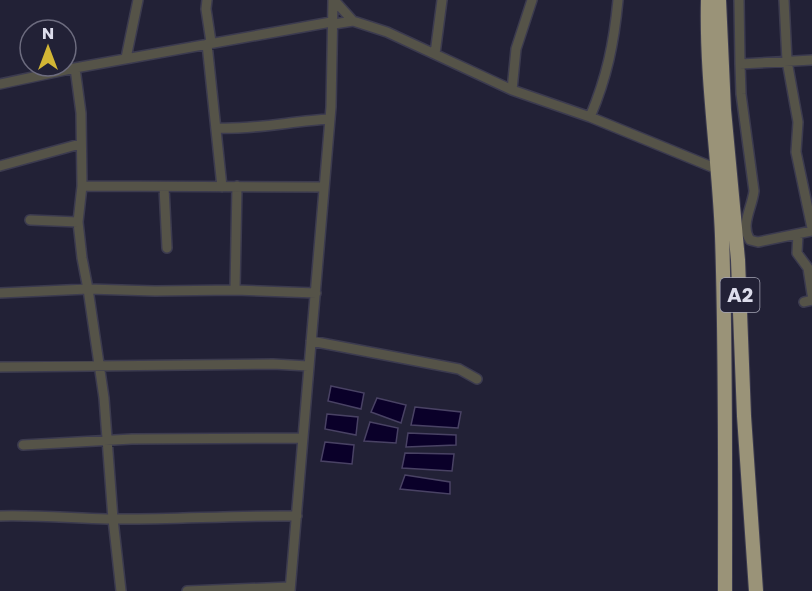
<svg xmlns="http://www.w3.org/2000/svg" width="812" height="591" font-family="Poppins,sans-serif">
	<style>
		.water { fill: #0a0029; stroke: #494264; stroke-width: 1.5 }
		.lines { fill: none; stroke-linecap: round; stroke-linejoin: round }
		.minor-casing { stroke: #3c3b4f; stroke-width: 12 }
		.highway-casing { stroke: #3c3b4f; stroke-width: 16 }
		.minor { stroke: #555348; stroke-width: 9 }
		.highway { stroke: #9a9378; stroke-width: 14 }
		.labels { text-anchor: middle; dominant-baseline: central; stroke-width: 6; stroke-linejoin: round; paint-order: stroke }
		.shield { fill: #222136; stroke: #a5a5b5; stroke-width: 1.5 }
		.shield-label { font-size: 20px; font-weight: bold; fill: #ddddec }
	</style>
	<rect width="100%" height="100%" fill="#222136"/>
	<path class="water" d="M331 386 364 393 361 409 328 401Z
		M377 398 406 405 401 423 371 412Z
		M415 407 461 412 458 428 411 425Z
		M327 414 358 417 356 435 325 429Z
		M370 422 398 428 396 443 364 441Z
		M408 433 456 435V445L406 447Z
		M325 442 354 445 352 464 321 461Z
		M405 453 454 454 452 471 402 468Z
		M405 475 450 482V494L400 489Z"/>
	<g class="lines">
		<g class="minor-casing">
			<path id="minor" d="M207 0 206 9 211 42
				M334 0 353 21
				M739 0 740 64
				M784 0 787 61 798 122 796 152 812 228
				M207 44 222 187
				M435 54 442 0
				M126 58 138 0
				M812 60 740 64 741 94 754 191C752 208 740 225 750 240L758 242 812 231
				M0 84 75 68 331 22 334 24 353 21 387 32 512 90 590 117 717 169
				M512 90 516 49 532 0
				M590 117C607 77 614 43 618 0
				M216 128C254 130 292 121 330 119
				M0 166 80 144
				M82 186 324 187
				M164 187 167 248
				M30 220 78 222
				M798 234 797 253 808 268 812 294
				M235 290 237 186
				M0 293 88 289 82 258 78 222 82 186 81 113 75 68
				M804 302 812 300
				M311 341 459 369 477 379
				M0 367 273 364 308 366
				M23 445 132 439 302 438
				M0 516C36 515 71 518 107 519 170 520 233 515 297 516
				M121 591 113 519 104 398 88 289 155 291 235 290 316 293
				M187 591 290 587
				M290 591 331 107 333 0"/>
		</g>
		<g class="highway-casing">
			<path id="highway" d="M708 0C706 79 719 157 722 236 726 354 725 473 725 591
				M719 0 724 110 738 260 744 416 756 591"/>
		</g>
		<use href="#minor" class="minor"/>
		<use href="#highway" class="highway"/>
	</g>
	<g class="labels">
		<rect class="shield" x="720.5" y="278" width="39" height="34" rx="4.5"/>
		<g class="shield-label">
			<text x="740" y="295">A2</text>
		</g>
	</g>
	<g transform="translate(48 48)"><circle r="28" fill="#222136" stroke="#6d6c7f" stroke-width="1.5"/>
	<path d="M0-4.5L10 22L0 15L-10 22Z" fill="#d3b635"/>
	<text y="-9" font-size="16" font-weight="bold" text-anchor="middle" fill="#ddddec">N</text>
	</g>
</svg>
